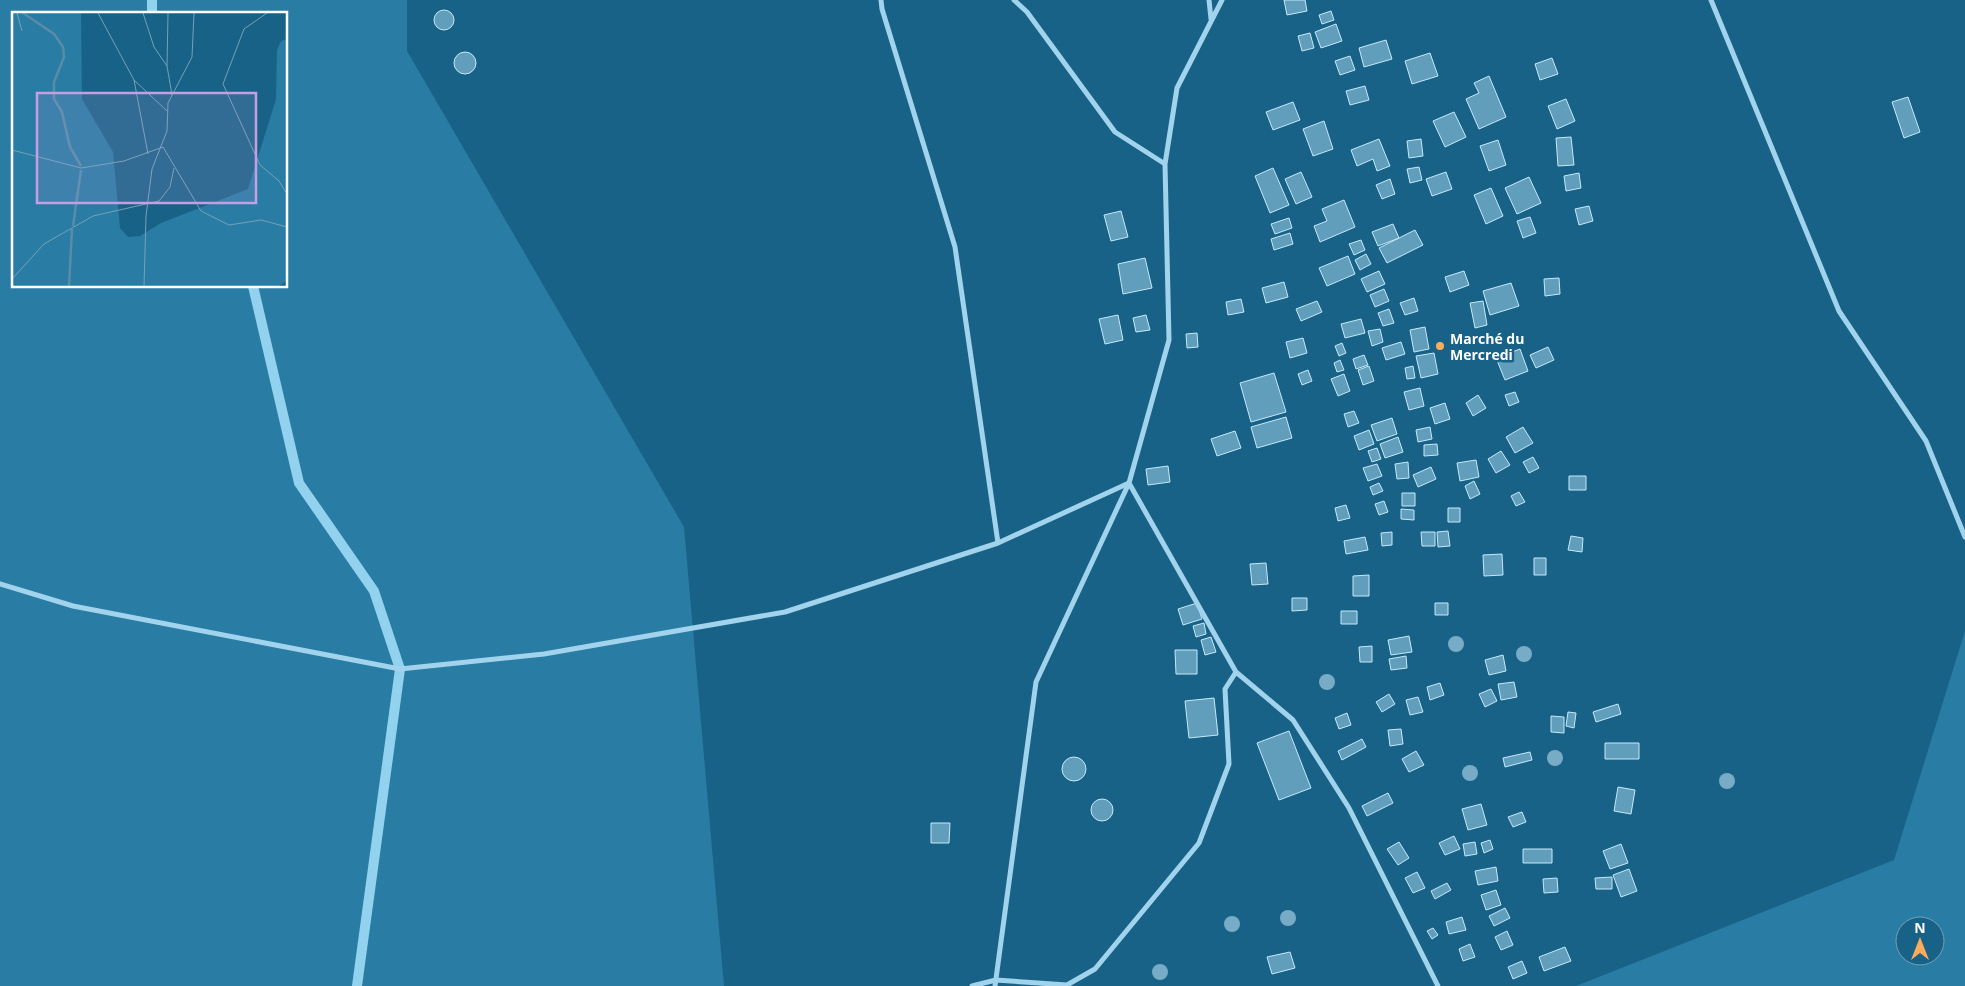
<svg xmlns="http://www.w3.org/2000/svg" width="1965" height="986" font-family="'Open Sans',sans-serif">
	<style>
		.green { fill: #297ca4; fill-rule: evenodd }
		.lines { fill: none; stroke-linecap: round; stroke-linejoin: round }
		.stream { stroke: #93d2ef; stroke-width: 10 }
		.building { fill: #609ebc; stroke: #c6e9f9 }
		.minor { stroke: #a1d4ec; stroke-width: 5 }
		.tree { fill: #78acc6 }
		.poi-dot { fill: #ffab5c; stroke: #196287; stroke-width: 2 }
		.labels { text-anchor: middle; dominant-baseline: central; stroke-width: 5; stroke-linejoin: round; paint-order: stroke }
		.poi-label { font-size: 14px; font-weight: bold; fill: #fff; stroke: #196287; text-anchor: start }
		.inset-river { fill: none; stroke: #588ca7; stroke-width: 2.5 }
		.inset-road { fill: none; stroke: #75a1b7; stroke-width: 1 }
		.view { fill: #c4a0e2; fill-opacity: 0.15; stroke: #c4a0e2; stroke-width: 2.5 }
		.inset-edge { fill: none; stroke: #fff; stroke-width: 2.5 }
	</style>
	<rect width="100%" height="100%" fill="#196287"/>
	<path class="green" d="M0 0H407V51L684 527 724 986H0ZM14 14H286V286H14Z
		M1965 631V986H1576L1894 860ZM1905 926H1935V956H1905Z"/>
	<g class="lines">
		<path class="stream" d="M152 0V14
			M253 286 299 483 374 591 400 669 357 986"/>
	</g>
	<path class="building" d="M1284 0H1305L1307 11 1287 15Z
		M434 20a10 10 0 1 1 20 0a10 10 0 1 1-20 0Z
		M1331 11 1334 20 1322 24 1319 15Z
		M1336 24 1342 41 1321 48 1315 32Z
		M1310 33 1314 48 1302 51 1298 36Z
		M1386 40 1392 59 1364 67 1359 48Z
		M454 63a11 11 0 1 1 22 0a11 11 0 1 1-22 0Z
		M1430 53 1438 76 1412 84 1405 61Z
		M1350 56 1355 70 1340 75 1335 61Z
		M1552 58 1558 74 1540 80 1535 64Z
		M1489 76 1506 117 1479 129 1466 99 1479 93 1474 83Z
		M1365 86 1369 100 1350 105 1346 91Z
		M1908 97 1920 132 1904 138 1892 102Z
		M1566 99 1575 121 1557 129 1548 106Z
		M1293 102 1300 120 1273 130 1266 112Z
		M1454 112 1466 137 1445 147 1433 121Z
		M1324 121 1333 149 1313 156 1303 129Z
		M1571 137 1574 165 1558 166 1556 138Z
		M1379 139 1390 166 1377 171 1373 159 1357 166 1351 150Z
		M1421 139 1423 156 1409 158 1407 141Z
		M1498 140 1506 165 1489 171 1480 146Z
		M1419 167 1422 180 1410 183 1407 169Z
		M1273 168 1289 205 1270 213 1255 176Z
		M1301 172 1312 197 1296 204 1285 179Z
		M1446 172 1452 189 1432 196 1426 179Z
		M1579 173 1581 188 1566 191 1564 176Z
		M1529 177 1541 203 1517 214 1505 188Z
		M1390 179 1395 194 1382 199 1376 185Z
		M1491 188 1503 216 1486 224 1474 195Z
		M1344 200 1355 227 1320 242 1314 226 1327 221 1322 209Z
		M1589 206 1593 221 1579 225 1575 209Z
		M1121 211 1128 237 1111 241 1104 215Z
		M1530 217 1536 233 1523 238 1517 221Z
		M1289 218 1292 228 1275 234 1271 224Z
		M1393 224 1399 238 1378 246 1372 232Z
		M1415 230 1423 245 1387 263 1379 248Z
		M1290 233 1293 244 1274 250 1271 239Z
		M1361 240 1365 250 1354 255 1349 244Z
		M1366 254 1371 264 1360 270 1355 260Z
		M1348 256 1355 274 1327 286 1319 268Z
		M1145 258 1152 288 1123 294 1118 264Z
		M1379 271 1385 284 1367 292 1361 279Z
		M1464 271 1469 285 1450 292 1445 277Z
		M1559 278 1560 294 1545 296 1544 279Z
		M1284 282 1288 297 1266 303 1262 288Z
		M1511 283 1519 306 1490 315 1483 291Z
		M1384 289 1389 301 1375 307 1370 295Z
		M1414 298 1418 311 1405 315 1400 303Z
		M1241 299 1244 312 1228 315 1226 302Z
		M1317 301 1322 312 1301 321 1296 309Z
		M1483 301 1487 325 1475 328 1470 303Z
		M1389 309 1394 323 1383 326 1378 313Z
		M1118 315 1123 340 1105 344 1099 319Z
		M1146 315 1150 330 1136 332 1133 318Z
		M1361 319 1365 333 1345 338 1341 324Z
		M1425 327 1429 349 1414 352 1410 330Z
		M1380 329 1383 342 1372 346 1368 331Z
		M1197 333 1198 347 1187 348 1186 334Z
		M1303 338 1307 353 1290 358 1286 342Z
		M1401 342 1405 354 1386 360 1382 348Z
		M1342 343 1346 353 1339 356 1335 346Z
		M1548 347 1554 360 1536 368 1530 355Z
		M1520 349 1528 371 1505 380 1496 358Z
		M1434 353 1438 374 1421 378 1416 356Z
		M1364 355 1368 365 1356 369 1353 359Z
		M1340 360 1344 370 1337 372 1334 363Z
		M1369 366 1374 381 1363 385 1358 370Z
		M1413 366 1415 378 1407 379 1405 368Z
		M1308 370 1312 381 1302 385 1298 374Z
		M1274 373 1286 412 1251 422 1240 383Z
		M1344 374 1350 391 1338 396 1331 379Z
		M1420 388 1424 406 1409 410 1404 392Z
		M1515 392 1519 402 1509 406 1505 395Z
		M1478 395 1486 408 1473 416 1466 403Z
		M1445 403 1450 419 1435 424 1430 408Z
		M1354 411 1359 423 1348 427 1344 414Z
		M1286 417 1292 438 1257 448 1251 427Z
		M1392 418 1397 434 1377 441 1371 425Z
		M1430 427 1432 439 1418 442 1416 430Z
		M1523 427 1533 443 1515 453 1506 437Z
		M1369 430 1374 444 1359 450 1354 436Z
		M1235 431 1241 448 1217 456 1211 439Z
		M1398 437 1403 452 1385 458 1380 444Z
		M1437 444 1438 455 1424 456V445Z
		M1377 448 1381 459 1372 462 1368 451Z
		M1501 451 1510 465 1496 473 1488 459Z
		M1533 457 1539 468 1529 473 1523 462Z
		M1476 460 1479 477 1460 481 1457 463Z
		M1408 462 1409 478 1397 479 1395 464Z
		M1377 464 1382 476 1368 481 1363 468Z
		M1168 466 1170 482 1148 485 1146 469Z
		M1431 467 1436 479 1418 487 1413 475Z
		M1569 476H1586V490H1569Z
		M1474 481 1480 494 1470 499 1465 486Z
		M1379 483 1383 491 1373 495 1370 487Z
		M1519 492 1525 502 1516 506 1511 496Z
		M1402 493H1415V506H1402Z
		M1384 501 1388 512 1379 515 1375 504Z
		M1346 505 1350 518 1338 521 1335 508Z
		M1448 508H1460V522H1448Z
		M1401 509 1414 510V520L1401 519Z
		M1448 531 1450 546 1438 547 1437 532Z
		M1392 532V545L1382 546 1381 533Z
		M1421 532H1435V546H1422Z
		M1571 536 1583 538 1582 552 1568 550Z
		M1365 537 1368 550 1346 554 1344 541Z
		M1502 554 1503 575 1484 576 1483 555Z
		M1534 558H1546V575H1534Z
		M1266 563 1268 584 1252 585 1250 564Z
		M1369 575V596H1353V576Z
		M1292 598H1307V610L1292 611Z
		M1197 603 1202 619 1183 625 1178 609Z
		M1435 603H1448V615H1435Z
		M1341 611H1357V624H1341Z
		M1204 623 1206 634 1196 637 1193 626Z
		M1409 636 1412 652 1391 655 1388 640Z
		M1211 637 1216 652 1205 655 1201 640Z
		M1372 646V662H1360L1359 647Z
		M1175 650H1197V674H1176Z
		M1503 655 1506 671 1489 675 1485 660Z
		M1406 656 1407 668 1391 670 1389 659Z
		M1514 682 1517 697 1501 700 1498 684Z
		M1440 683 1444 695 1430 700 1427 687Z
		M1491 689 1497 701 1485 707 1479 694Z
		M1389 694 1395 704 1382 712 1376 702Z
		M1418 697 1423 712 1410 715 1406 700Z
		M1214 698 1218 735 1189 738 1185 701Z
		M1618 704 1621 714 1596 722 1593 712Z
		M1568 712 1576 713 1574 728 1566 726Z
		M1347 713 1351 725 1339 729 1335 718Z
		M1551 716 1564 717V733L1551 732Z
		M1401 729 1403 744 1390 746 1388 730Z
		M1289 731 1311 788 1279 800 1257 743Z
		M1362 739 1366 747 1342 760 1338 751Z
		M1605 743H1639V759H1605Z
		M1416 751 1424 765 1409 772 1402 759Z
		M1530 752 1532 760 1505 767 1503 758Z
		M1062 769a12 12 0 1 1 24 0a12 12 0 1 1-24 0Z
		M1618 787 1635 790 1631 814 1614 811Z
		M1388 793 1393 803 1367 816 1362 806Z
		M1091 810a11 11 0 1 1 22 0a11 11 0 1 1-22 0Z
		M1481 804 1487 825 1468 830 1462 809Z
		M1522 812 1526 822 1513 827 1508 817Z
		M931 823H950L949 843H931Z
		M1454 836 1460 849 1445 855 1439 843Z
		M1490 840 1493 849 1484 853 1481 843Z
		M1399 842 1409 858 1398 865 1387 849Z
		M1475 842 1477 854 1465 856 1463 844Z
		M1621 844 1628 863 1610 869 1603 851Z
		M1523 849H1552V863H1523Z
		M1496 867 1498 881 1478 885 1475 871Z
		M1629 869 1637 891 1621 897 1613 875Z
		M1417 872 1425 888 1413 893 1405 878Z
		M1612 877V889H1596L1595 878Z
		M1557 878 1558 892 1544 893 1543 879Z
		M1447 883 1451 890 1435 899 1431 891Z
		M1496 890 1501 905 1486 910 1481 895Z
		M1505 908 1510 918 1494 926 1489 916Z
		M1462 917 1466 930 1449 934 1446 922Z
		M1433 928 1438 935 1432 939 1427 931Z
		M1507 931 1513 945 1501 950 1495 937Z
		M1470 944 1475 957 1463 961 1459 949Z
		M1565 947 1571 961 1544 971 1539 957Z
		M1290 952 1295 968 1272 974 1267 957Z
		M1522 961 1527 973 1513 979 1508 967Z"/>
	<g class="lines">
		<path class="minor" d="M881 0 882 9 955 247 998 543
			M1014 0 1027 12 1115 132 1165 164
			M1209 0 1211 19
			M1711 0 1839 311 1926 441 1965 537
			M0 584 73 606 400 669 544 654 785 612 998 543 1129 483 1236 672 1293 720 1349 808 1438 986
			M972 986 996 980 1067 985 1095 969 1199 843 1229 764 1225 689 1236 672
			M995 986 1036 682 1129 483 1169 340 1165 164 1177 88 1222 0"/>
	</g>
	<g class="tree">
		<circle cx="1456" cy="644" r="8"/>
		<circle cx="1524" cy="654" r="8"/>
		<circle cx="1327" cy="682" r="8"/>
		<circle cx="1555" cy="758" r="8"/>
		<circle cx="1470" cy="773" r="8"/>
		<circle cx="1727" cy="781" r="8"/>
		<circle cx="1288" cy="918" r="8"/>
		<circle cx="1232" cy="924" r="8"/>
		<circle cx="1160" cy="972" r="8"/>
	</g>
	<circle class="poi-dot" cx="1440" cy="346" r="5"/>
	<g class="labels">
		<g class="poi-label">
			<text x="1450" y="338">Marché du<tspan x="1450" dy="16">Mercredi</tspan></text>
		</g>
	</g>
	<g transform="translate(12 12)">
		<rect width="275" height="275" fill="#196287"/>
		<path d="M0 1H69L70 87 101 140 108 216 116 225 128 224 149 211 236 177 264 87 265 38 269 29 275 27V269L267 274H0Z" fill="#297ca4"/>
		<path class="inset-river" d="M11 1 42 22 51 35 52 45 42 70V87L50 100 58 135 69 154M61 214 69 158M57 274 60 217"/>
		<path class="inset-road" d="M5 1 10 19M86 1 122 68 136 142M131 1 142 35 155 54 160 83M255 1 232 17 211 72 248 153 267 169 275 182M155 54 156 1M122 68 155 99M0 138 69 156 112 149 151 135 189 199 217 213 249 208 275 215M0 267 32 232 81 204 147 189 158 175 162 156M132 274 134 204 140 157 155 119 156 91 180 45 182 1"/>
		<path class="view" d="M25 81H244V191H25Z"/>
		<rect width="275" height="275" class="inset-edge"/>
	</g>
	<g transform="translate(1920 941)"><circle r="24" fill="#196287" stroke="#75a1b7"/>
	<path d="M0-4L9 19L0 12L-9 19Z" fill="#ffab5c"/>
	<text y="-8" font-size="14" font-weight="bold" text-anchor="middle" fill="#ffffff">N</text>
	</g>
</svg>
